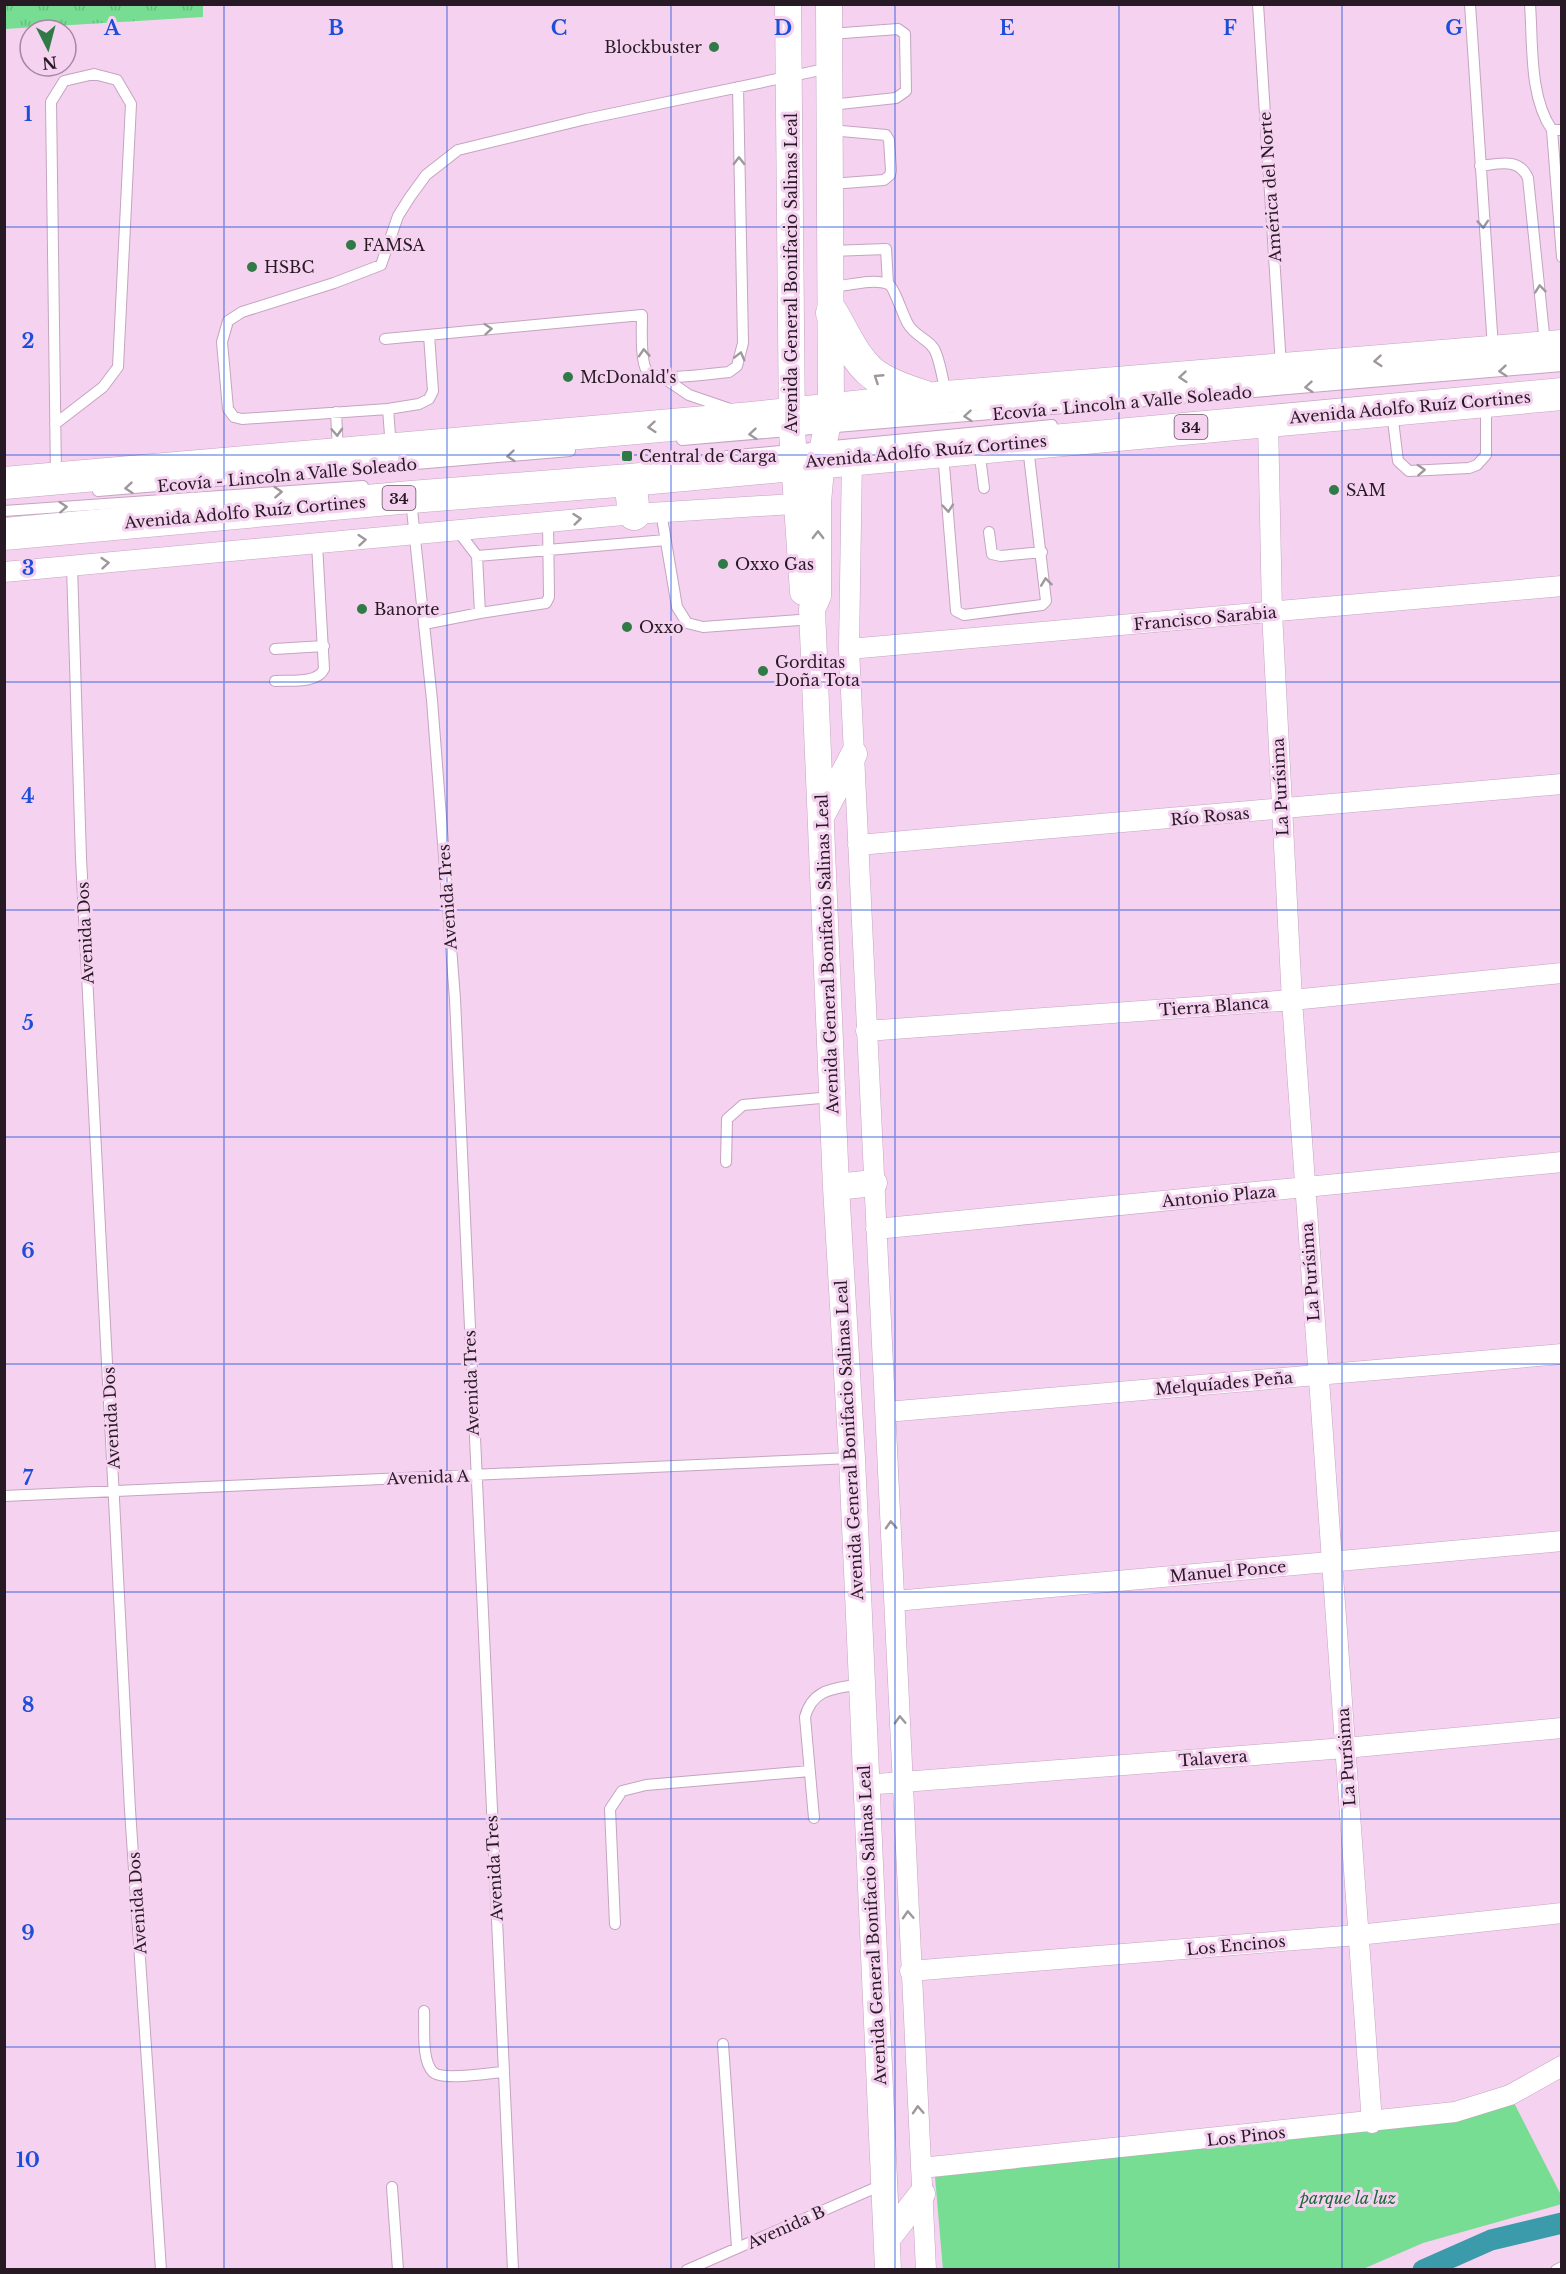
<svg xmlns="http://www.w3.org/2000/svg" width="1566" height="2274" font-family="'Libre Baskerville',serif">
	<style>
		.grass { fill: url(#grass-tufts) }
		.park { fill: #76dd93 }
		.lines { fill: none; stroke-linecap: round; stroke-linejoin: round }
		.canal { stroke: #3c9bab; stroke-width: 21 }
		.service-casing { stroke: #c5a4c0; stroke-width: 12 }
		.minor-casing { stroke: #c5a4c0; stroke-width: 21 }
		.tertiary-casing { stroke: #c5a4c0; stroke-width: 27 }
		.primary-casing { stroke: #c5a4c0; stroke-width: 33 }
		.service { stroke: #fff; stroke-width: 10 }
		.minor { stroke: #fff; stroke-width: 20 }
		.tertiary { stroke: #fff; stroke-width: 26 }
		.primary { stroke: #fff; stroke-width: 32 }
		.oneway { stroke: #9e989d }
		.grid { fill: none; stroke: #1d4ed8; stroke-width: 1.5; stroke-opacity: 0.55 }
		.poi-dot { fill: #307a48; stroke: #f5d2f0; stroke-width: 2 }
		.labels { text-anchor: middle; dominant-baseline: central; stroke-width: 6; stroke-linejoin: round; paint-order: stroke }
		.shield { fill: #f5d2f0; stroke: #655162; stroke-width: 1.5 }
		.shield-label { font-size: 15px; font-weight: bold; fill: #271a25 }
		.poi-label { font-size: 16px; fill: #271a25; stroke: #f5d2f0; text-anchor: start }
		.street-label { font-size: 16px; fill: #271a25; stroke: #f5d2f0 }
		.park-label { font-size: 16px; font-style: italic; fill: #196836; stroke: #f5d2f0 }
		.grid-label { font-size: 20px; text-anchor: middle; font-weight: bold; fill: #1d4ed8; stroke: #f5d2f0; stroke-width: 6; stroke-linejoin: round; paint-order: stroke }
	</style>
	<defs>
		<pattern id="grass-tufts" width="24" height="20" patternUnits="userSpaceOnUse" patternTransform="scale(1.5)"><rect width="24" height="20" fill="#76dd93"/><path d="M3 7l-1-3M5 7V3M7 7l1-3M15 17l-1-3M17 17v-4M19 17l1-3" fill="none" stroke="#66bd7f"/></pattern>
	</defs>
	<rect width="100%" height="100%" fill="#f5d2f0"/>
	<path class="grass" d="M5 4H203V17L5 29Z"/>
	<path class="park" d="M1510 2095 1561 2195 1562 2204 1423 2243 1363 2269 943 2270 935 2177 1372 2123Z"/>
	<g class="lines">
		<path class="canal" d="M1423 2270 1491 2240 1562 2223"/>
		<g class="service-casing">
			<path id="service" d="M1258 4 1281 366
				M1470 4 1493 348
				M1530 4C1533 45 1529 96 1552 130
				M830 34 898 29 905 34 906 91 896 98 830 105
				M830 130 886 135 889 140 891 170 890 175 884 180 831 184
				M1562 130H1552L1562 257
				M1480 166C1498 164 1519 157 1528 178L1545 344
				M831 251 886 249 888 284
				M832 287C847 286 873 278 888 284 894 286 903 316 908 324 915 337 932 340 936 353 941 366 943 381 946 394
				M429 335 433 391 429 399 419 404 388 409 242 419 234 417 228 409 222 342 228 321 242 312 334 283 381 265 398 216 410 197 426 175 458 150 586 119 830 68
				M385 339 642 315C642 328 640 361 647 371 654 383 715 373 729 372L737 366 743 343 738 87
				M664 378 689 395 730 409
				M388 409 391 448
				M336 412 338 451
				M1392 412 1398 461 1409 471 1469 468 1477 465 1486 455V404
				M55 424 103 387 118 367 131 104 117 80 94 74 64 81 51 102 56 475
				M682 440 1562 366
				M979 449 984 488
				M943 453 956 611 964 615 1042 605 1046 601 1028 447
				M727 456 1052 425
				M98 491 570 451
				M411 500 432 700 455 999 513 2270
				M4 511 363 486
				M661 512 677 607 687 623 703 627 813 619
				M458 531 477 556 666 540
				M989 532 992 554 1001 556 1042 552
				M72 566 81 858 130 1810 161 2270
				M480 613 546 603 549 597 548 522
				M424 624 480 613 477 556
				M275 649 324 646
				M275 681C290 680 317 684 324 669L317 544
				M726 1162 727 1119 743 1105 832 1097
				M4 1496C287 1481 569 1471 851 1458
				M814 1818 805 1717C813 1688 834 1689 861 1684
				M615 1924 610 1809 622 1791 646 1785 810 1771
				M424 2011C425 2027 421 2060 433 2072 442 2081 489 2073 503 2072
				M723 2044 737 2248
				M392 2187 398 2270
				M687 2270 884 2184
				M1556 2270 1562 2267"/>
		</g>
		<g class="minor-casing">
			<path id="minor" d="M1268 420 1272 612 1292 1000 1372 2123
				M852 458 849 649 926 2270
				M4 572 634 514 809 503
				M849 649 1562 586
				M858 845 1562 784
				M866 1031 1292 1000 1562 973
				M876 1229 1562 1162
				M886 1412 1562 1354
				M895 1601 1562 1541
				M864 1785 1345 1748 1562 1728
				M910 1971 1358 1935 1562 1913
				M921 2168 1455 2112 1510 2095 1562 2066"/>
		</g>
		<g class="tertiary-casing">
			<path id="tertiary" d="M788 4 792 431 803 592
				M829 4 831 410 823 446 818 502V596L812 609 836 1187 852 1458 888 2270
				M822 815 854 754
				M836 1187 874 1183
				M887 2239 922 2194"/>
		</g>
		<g class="primary-casing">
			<path id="primary" d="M832 313C862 366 862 377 923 396
				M630 480 634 514
				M4 483 752 418 946 397 1562 346
				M4 534 411 497 630 480 1562 394"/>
		</g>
		<use href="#service" class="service"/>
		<use href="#minor" class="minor"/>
		<use href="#tertiary" class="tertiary"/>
		<use href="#primary" class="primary"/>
	</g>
	<defs><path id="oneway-chevron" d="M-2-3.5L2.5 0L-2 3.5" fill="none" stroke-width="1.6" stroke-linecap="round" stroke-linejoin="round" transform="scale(1.5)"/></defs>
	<g class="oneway">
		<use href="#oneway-chevron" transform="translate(739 161) rotate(-91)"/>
		<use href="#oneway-chevron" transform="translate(1483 224) rotate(86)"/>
		<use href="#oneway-chevron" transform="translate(1540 289) rotate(-96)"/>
		<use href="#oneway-chevron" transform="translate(488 329) rotate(-5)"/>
		<use href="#oneway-chevron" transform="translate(644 353) rotate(-94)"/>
		<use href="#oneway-chevron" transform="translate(740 356) rotate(-76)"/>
		<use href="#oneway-chevron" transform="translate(1378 361) rotate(175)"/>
		<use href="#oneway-chevron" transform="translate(1503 371) rotate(175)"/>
		<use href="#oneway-chevron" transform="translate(1183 377) rotate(175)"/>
		<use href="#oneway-chevron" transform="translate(878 378) rotate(-147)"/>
		<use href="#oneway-chevron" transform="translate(1309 387) rotate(175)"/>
		<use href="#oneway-chevron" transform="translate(968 416) rotate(175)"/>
		<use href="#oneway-chevron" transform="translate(652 427) rotate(175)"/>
		<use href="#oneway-chevron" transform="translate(337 432) rotate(87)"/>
		<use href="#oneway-chevron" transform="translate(753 434) rotate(175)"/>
		<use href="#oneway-chevron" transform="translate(511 456) rotate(175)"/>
		<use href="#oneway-chevron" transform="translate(1421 470) rotate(-3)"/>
		<use href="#oneway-chevron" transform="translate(129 488) rotate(175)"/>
		<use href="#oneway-chevron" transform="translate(278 492) rotate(-4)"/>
		<use href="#oneway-chevron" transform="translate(63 507) rotate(-4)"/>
		<use href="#oneway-chevron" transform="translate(948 508) rotate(85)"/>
		<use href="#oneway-chevron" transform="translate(577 519) rotate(-6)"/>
		<use href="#oneway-chevron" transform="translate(818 535) rotate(-90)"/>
		<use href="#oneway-chevron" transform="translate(362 540) rotate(-5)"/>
		<use href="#oneway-chevron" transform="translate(105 563) rotate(-5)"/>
		<use href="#oneway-chevron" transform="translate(1046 582) rotate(-97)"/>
		<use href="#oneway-chevron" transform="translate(891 1525) rotate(-93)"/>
		<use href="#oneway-chevron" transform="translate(900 1720) rotate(-92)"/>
		<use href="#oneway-chevron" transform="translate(908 1915) rotate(-93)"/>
		<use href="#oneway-chevron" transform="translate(918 2110) rotate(-93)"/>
	</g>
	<path class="grid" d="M224 4V2270M447 4V2270M671 4V2270M895 4V2270M1119 4V2270M1342 4V2270M4 227H1562M4 455H1562M4 682H1562M4 910H1562M4 1137H1562M4 1364H1562M4 1592H1562M4 1819H1562M4 2047H1562"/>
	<g class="poi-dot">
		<circle cx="714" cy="47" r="6"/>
		<circle cx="351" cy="245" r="6"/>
		<circle cx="252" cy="267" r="6"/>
		<circle cx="568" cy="377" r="6"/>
		<rect x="621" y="450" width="12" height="12" rx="3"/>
		<circle cx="1334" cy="490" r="6"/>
		<circle cx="723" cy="564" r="6"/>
		<circle cx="362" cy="609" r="6"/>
		<circle cx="627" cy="627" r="6"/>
		<circle cx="763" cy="671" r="6"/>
	</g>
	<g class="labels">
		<g class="shield">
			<rect x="1174.5" y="415" width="33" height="24" rx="4.5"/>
			<rect x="382.5" y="486" width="33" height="24" rx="4.5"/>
		</g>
		<g class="shield-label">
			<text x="1191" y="427">34</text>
			<text x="399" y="498">34</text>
		</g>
		<g class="poi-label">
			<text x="702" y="47" text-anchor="end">Blockbuster</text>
			<text x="363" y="245">FAMSA</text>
			<text x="264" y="267">HSBC</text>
			<text x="580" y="377">McDonald's</text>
			<text x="639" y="456">Central de Carga</text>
			<text x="1346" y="490">SAM</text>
			<text x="735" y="564">Oxxo Gas</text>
			<text x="374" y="609">Banorte</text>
			<text x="639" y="627">Oxxo</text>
			<text x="775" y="662">Gorditas<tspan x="775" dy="18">Doña Tota</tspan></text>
		</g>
		<g class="street-label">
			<text transform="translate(1270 187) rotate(-94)">América del Norte</text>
			<text transform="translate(791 273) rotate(-90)">Avenida General Bonifacio Salinas Leal</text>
			<text transform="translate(1122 403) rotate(-5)">Ecovía - Lincoln a Valle Soleado</text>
			<text transform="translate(1410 407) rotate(-5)">Avenida Adolfo Ruíz Cortines</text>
			<text transform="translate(926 451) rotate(-5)">Avenida Adolfo Ruíz Cortines</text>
			<text transform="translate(287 475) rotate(-5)">Ecovía - Lincoln a Valle Soleado</text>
			<text transform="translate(245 512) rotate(-5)">Avenida Adolfo Ruíz Cortines</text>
			<text transform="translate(1205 618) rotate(-5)">Francisco Sarabia</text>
			<text transform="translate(1280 787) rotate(-93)">La Purísima</text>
			<text transform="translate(1210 816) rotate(-5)">Río Rosas</text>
			<text transform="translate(447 897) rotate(-94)">Avenida Tres</text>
			<text transform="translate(85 933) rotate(-93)">Avenida Dos</text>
			<text transform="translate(827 954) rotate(-92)">Avenida General Bonifacio Salinas Leal</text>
			<text transform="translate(1214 1006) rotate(-4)">Tierra Blanca</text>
			<text transform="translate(1219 1196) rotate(-5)">Antonio Plaza</text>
			<text transform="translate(1310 1272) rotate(-94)">La Purísima</text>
			<text transform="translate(471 1383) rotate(-92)">Avenida Tres</text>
			<text transform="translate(1224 1383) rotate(-5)">Melquíades Peña</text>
			<text transform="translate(111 1418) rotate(-93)">Avenida Dos</text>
			<text transform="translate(849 1440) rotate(-93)">Avenida General Bonifacio Salinas Leal</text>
			<text transform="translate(428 1477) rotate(-2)">Avenida A</text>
			<text transform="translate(1228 1571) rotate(-5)">Manuel Ponce</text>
			<text transform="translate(1346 1757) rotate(-94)">La Purísima</text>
			<text transform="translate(1213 1758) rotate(-4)">Talavera</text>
			<text transform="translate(494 1868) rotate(-93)">Avenida Tres</text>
			<text transform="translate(137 1903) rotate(-94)">Avenida Dos</text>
			<text transform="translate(872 1925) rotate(-93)">Avenida General Bonifacio Salinas Leal</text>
			<text transform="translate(1236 1945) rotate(-5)">Los Encinos</text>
			<text transform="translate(1246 2136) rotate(-6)">Los Pinos</text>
			<text transform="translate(786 2227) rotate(-24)">Avenida B</text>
		</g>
		<g class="park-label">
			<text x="1348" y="2198">parque la luz</text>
		</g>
	</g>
	<g class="grid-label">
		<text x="112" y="35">A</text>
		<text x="336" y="35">B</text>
		<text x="559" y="35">C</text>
		<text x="783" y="35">D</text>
		<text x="1007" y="35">E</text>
		<text x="1230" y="35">F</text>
		<text x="1454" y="35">G</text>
		<text x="28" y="121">1</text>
		<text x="28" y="348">2</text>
		<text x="28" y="575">3</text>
		<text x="28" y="803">4</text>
		<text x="28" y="1030">5</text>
		<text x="28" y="1258">6</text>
		<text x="28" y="1485">7</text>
		<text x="28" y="1712">8</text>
		<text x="28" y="1940">9</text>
		<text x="28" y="2167">10</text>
	</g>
	<rect width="1566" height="2274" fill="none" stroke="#271a25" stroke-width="12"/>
	<g transform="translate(48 48) rotate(174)"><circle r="28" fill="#f5d2f0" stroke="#a3889f" stroke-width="1.5"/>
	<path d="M0-4.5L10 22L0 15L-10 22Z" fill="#307a48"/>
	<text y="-9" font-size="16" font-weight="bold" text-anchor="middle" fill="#271a25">N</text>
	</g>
</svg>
